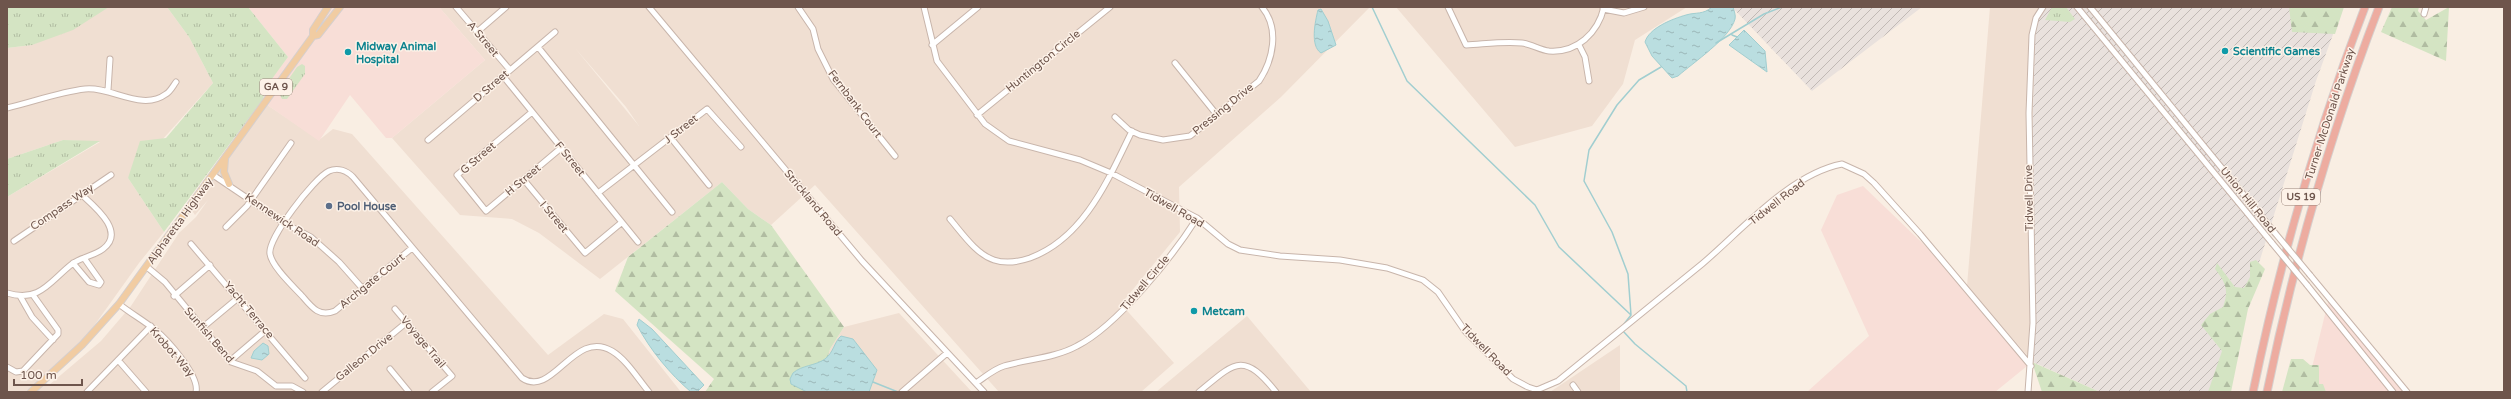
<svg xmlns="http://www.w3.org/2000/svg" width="2511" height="399" font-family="'Varela Round',sans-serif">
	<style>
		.residential { fill: #f0dfd2; fill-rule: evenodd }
		.commercial { fill: #f8ded7 }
		.industrial { fill: url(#industrial-furrows) }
		.grass { fill: url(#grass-tufts) }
		.forest { fill: url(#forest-firs) }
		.water { fill: url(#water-ripples); stroke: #a1ced0 }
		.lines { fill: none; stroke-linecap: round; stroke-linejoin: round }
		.stream { stroke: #a1ced0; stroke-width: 1.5 }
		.minor-casing { stroke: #c8b5ab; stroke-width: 7 }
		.major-casing { stroke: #d6cfcd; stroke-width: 8 }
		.highway-casing { stroke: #d6cfcd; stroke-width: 9 }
		.minor { stroke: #fff; stroke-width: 5 }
		.major { stroke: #f1cca2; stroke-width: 6 }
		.highway { stroke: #edaca0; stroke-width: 7 }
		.minor-bridge-casing { stroke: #c8b5ab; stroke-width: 7; stroke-linecap: butt }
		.minor-bridge { stroke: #fff; stroke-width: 5 }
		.culture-dot { fill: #0f9aa8; stroke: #fdf2e8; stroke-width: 1.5 }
		.service-dot { fill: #5c6f8a; stroke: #fdf2e8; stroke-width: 1.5 }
		.labels { text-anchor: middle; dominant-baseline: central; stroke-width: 3; stroke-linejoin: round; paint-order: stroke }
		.shield { fill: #fdf2e8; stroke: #99847b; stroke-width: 1 }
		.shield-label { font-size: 10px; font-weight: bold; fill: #6e554c }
		.street-label { font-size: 11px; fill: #6e554c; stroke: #fdf2e8 }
		.culture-label { font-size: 11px; font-weight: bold; fill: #0d838f; stroke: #fdf2e8; text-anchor: start }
		.service-label { font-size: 11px; font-weight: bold; fill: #4e5e75; stroke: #fdf2e8; text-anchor: start }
	</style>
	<defs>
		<pattern id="industrial-furrows" width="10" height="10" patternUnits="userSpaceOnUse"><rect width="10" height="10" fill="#e9e1dd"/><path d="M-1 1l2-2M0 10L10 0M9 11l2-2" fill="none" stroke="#c1b9b5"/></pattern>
		<pattern id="grass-tufts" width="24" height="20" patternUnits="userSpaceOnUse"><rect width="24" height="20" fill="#d4e4c3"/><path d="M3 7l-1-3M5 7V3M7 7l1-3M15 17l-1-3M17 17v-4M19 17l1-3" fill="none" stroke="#b0bca1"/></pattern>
		<pattern id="forest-firs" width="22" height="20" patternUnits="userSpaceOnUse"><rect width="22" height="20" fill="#d4e4c3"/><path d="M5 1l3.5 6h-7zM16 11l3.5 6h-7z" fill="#b0bca1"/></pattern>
		<pattern id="water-ripples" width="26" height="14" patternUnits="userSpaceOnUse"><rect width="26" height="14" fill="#badee0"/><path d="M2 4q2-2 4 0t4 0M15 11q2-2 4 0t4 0" fill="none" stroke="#9bb7b8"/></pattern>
	</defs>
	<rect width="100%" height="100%" fill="#f9eee3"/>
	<path class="residential" d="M109 7H167L189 37 213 83 128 178 164 232 139 263 91 330 43 381 49 385 101 341 131 306 179 233 196 217 208 200 195 215 187 203 263 99V102L319 140 333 129 352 134 548 355 604 314 623 319 681 392H7V197L100 142 63 140 7 159V48L32 45Z
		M439 7H1370L1281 97 1179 187 1180 232 1121 304 1174 363 1141 392H999L815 185 771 225 748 209 722 182 600 279 539 233 512 219 460 215 392 138 485 60ZM575 48 626 107 639 126Z
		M1396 7H1687L1635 40 1623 84 1592 126 1515 147Z
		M1990 7H2039L2035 40 2032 143 2033 362 1967 286Z
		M899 313 972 392H844L823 372 830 349 844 327Z
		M1247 316 1311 392H1156Z
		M1620 345V392H1550Z"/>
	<path class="commercial" d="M248 7H439L485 60 392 138H386L350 95 319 141 263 102 265 87 288 57Z
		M1863 186 1967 286 2032 362 1995 392H1807L1869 336 1821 230 1837 195Z
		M2329 298 2405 392H2306Z"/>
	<path class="industrial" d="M1732 7H1922L1812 91Z
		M2039 7H2343L2316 81 2248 298 2230 392H2100L2033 362 2032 143 2035 40Z"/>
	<path class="grass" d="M7 7H109L73 30 32 45 7 48Z
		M167 7H248L288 57 266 87 263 99 164 232 128 178 140 141 166 138 213 83 189 37Z
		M2052 7H2066L2075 19 2070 22 2045 20Z
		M302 64 305 66V74L287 99H282L279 93 297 67Z
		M63 140 100 141 7 197V159Z"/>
	<path class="forest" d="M2289 7H2344L2335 34 2292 32Z
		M2392 7H2419L2418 11 2426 20 2449 7 2446 61 2381 32Z
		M722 182 748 209 771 225 844 327 830 349 823 372 844 392H705L714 379 615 291 628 257Z
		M2256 260 2265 269 2248 309 2231 392H2208L2222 351 2201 325 2210 314 2223 307C2229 290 2226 283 2215 269L2217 263 2235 287 2244 288 2250 277V262Z
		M2291 359H2303L2310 365H2319V384H2323L2326 392H2282Z
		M2032 362 2100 392H2042Z"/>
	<path class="water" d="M1712 7H1733C1734 11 1736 15 1735 19 1730 38 1694 62 1678 76L1672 78 1652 56 1645 42C1649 28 1672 19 1686 15 1696 12 1703 15 1712 7Z
		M1321 9 1328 21 1336 45 1321 53C1310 46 1315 22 1318 10Z
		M1744 30 1765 51 1767 72 1729 45Z
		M639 319 652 329 704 385 697 392H691C670 374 650 350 637 325Z
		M841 336 853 339 877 370 869 392H807L791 384 790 379 793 373C802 365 815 366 825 359 834 352 834 342 841 336Z
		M263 343 268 346 269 354 262 360 251 358 254 351Z"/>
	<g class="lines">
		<path class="stream" d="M1372 7 1407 81 1535 205 1559 247 1631 315
			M1732 35 1737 37
			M1716 43 1764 14 1782 7
			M1624 324 1631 315 1628 274 1612 232 1584 181 1589 150 1617 105 1639 80 1661 67
			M1623 331 1635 344 1686 386 1687 392
			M873 382 898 392"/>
		<g class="minor-casing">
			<path id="minor" d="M456 7 510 70
				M649 7 862 261 984 392
				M798 7 813 29 818 49 833 79 895 156
				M924 7 937 61 985 124 1009 141 1080 160 1111 173 1197 218 1228 244 1240 250 1280 256 1340 260 1387 268 1423 280 1438 292 1465 331 1513 379 1528 387 1537 390 1558 381C1606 342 1654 303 1702 264 1741 231 1790 174 1842 164L1864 174 1874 183 1920 234 2031 366
				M1448 7 1466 45C1485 44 1504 41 1522 43 1531 44 1540 50 1549 51 1577 53 1598 33 1604 7
				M2077 7 2272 243
				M2090 7 2275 233
				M1603 9 1624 13 1644 7
				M2424 14 2426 7
				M477 32 506 7
				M932 45 978 7
				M1579 45 1585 57 1589 81
				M538 47 672 212
				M1175 63 1217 115
				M503 76 638 242
				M108 90 110 59
				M7 108C33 102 59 92 85 89 111 86 142 112 166 94 170 92 173 86 176 82
				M532 112 457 175 486 211 561 148
				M977 115 1110 7
				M1115 117 1129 130 1140 135 1163 140 1190 136 1259 81C1273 60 1280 29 1262 7
				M671 138 709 185
				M428 140 555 32
				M213 175 284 223 311 237 339 262 363 289
				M524 180 585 253 621 223
				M598 193 707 109 741 147
				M950 219C962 233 976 254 994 260 1006 264 1018 262 1030 258 1084 238 1108 180 1132 131
				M226 227 247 206 291 143
				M14 241 111 175
				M191 244 305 378
				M412 248 335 311C320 317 313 309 303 297 294 287 272 267 270 254 267 239 314 178 329 171 338 167 347 171 353 177L522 378C553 399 574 328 612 351 627 360 638 379 649 392
				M73 263 89 282 99 285 101 282 84 258
				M147 267 165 282 231 362 257 371 276 386H292L303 392
				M2310 275 2407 392
				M2307 285 2393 392
				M7 293C40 303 50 281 72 264 81 257 94 256 103 249 126 232 95 207 82 195
				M20 296 32 317 53 340
				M174 296 210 265
				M119 304C130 313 143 320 154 329 167 339 200 376 196 392
				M395 309 452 376 432 392
				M202 328 238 298
				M118 360 146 392
				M230 361 265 331
				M7 367 16 372 23 371 58 334V330L33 295
				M390 369 409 392
				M976 383C985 377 994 369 1004 366 1028 359 1055 358 1077 346 1117 326 1173 256 1197 218
				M1573 385 1578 392
				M87 392 151 326
				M322 392 407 322
				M902 392 947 353
				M1199 392C1235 362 1243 351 1276 392
				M2028 392 2033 323 2029 113 2032 35 2036 18 2043 7"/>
		</g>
		<g class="major-casing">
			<path id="major" d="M313 36 318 35 340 7
				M313 36V30L328 7
				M225 159 224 172 229 184
				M31 392 82 345 119 304 313 36"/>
		</g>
		<g class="highway-casing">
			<path id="highway" d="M2253 392C2280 261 2317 132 2365 7
				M2267 392C2294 261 2331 132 2379 7"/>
		</g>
		<use href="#minor" class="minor"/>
		<use href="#major" class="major"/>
		<use href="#highway" class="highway"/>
		<g class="minor-bridge-casing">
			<path id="minor-bridge" d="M2275 233 2310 275
				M2272 243 2307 285"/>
		</g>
		<use href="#minor-bridge" class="minor-bridge"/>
	</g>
	<g class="culture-dot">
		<circle cx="2225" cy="51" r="4"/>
		<circle cx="348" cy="52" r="4"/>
		<circle cx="1194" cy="311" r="4"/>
	</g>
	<circle class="service-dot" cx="329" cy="206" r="4"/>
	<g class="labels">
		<g class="shield">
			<rect x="260" y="79" width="32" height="16" rx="3"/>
			<rect x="2282" y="189" width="38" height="16" rx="3"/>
		</g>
		<g class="shield-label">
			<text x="276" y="87">GA 9</text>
			<text x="2301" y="197">US 19</text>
		</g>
		<g class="street-label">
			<text transform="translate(483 39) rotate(50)">A Street</text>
			<text transform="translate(1043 61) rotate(-39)">Huntington Circle</text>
			<text transform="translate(491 86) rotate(-41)">D Street</text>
			<text transform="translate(855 104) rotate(53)">Fernbank Court</text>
			<text transform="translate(1223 109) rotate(-39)">Pressing Drive</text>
			<text transform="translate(2330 114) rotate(-72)">Turner McDonald Parkway</text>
			<text transform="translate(681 129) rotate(-38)">J Street</text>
			<text transform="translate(478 158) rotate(-41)">G Street</text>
			<text transform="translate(570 159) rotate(51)">F Street</text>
			<text transform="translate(523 180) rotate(-40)">H Street</text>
			<text transform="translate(2029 198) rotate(-91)">Tidwell Drive</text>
			<text transform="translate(2248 200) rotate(51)">Union Hill Road</text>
			<text transform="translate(1777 202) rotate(-38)">Tidwell Road</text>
			<text transform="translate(813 203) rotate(50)">Strickland Road</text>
			<text transform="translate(62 207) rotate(-34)">Compass Way</text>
			<text transform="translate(1174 208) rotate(30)">Tidwell Road</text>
			<text transform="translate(554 217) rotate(50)">I Street</text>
			<text transform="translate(282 220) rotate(34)">Kennewick Road</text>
			<text transform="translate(180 221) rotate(-54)">Alpharetta Highway</text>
			<text transform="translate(372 281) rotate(-39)">Archgate Court</text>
			<text transform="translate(1145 283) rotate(-50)">Tidwell Circle</text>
			<text transform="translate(249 310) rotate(50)">Yacht Terrace</text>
			<text transform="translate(209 335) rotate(49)">Sunfish Bend</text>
			<text transform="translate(423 342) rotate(50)">Voyage Trail</text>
			<text transform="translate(1486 350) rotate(46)">Tidwell Road</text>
			<text transform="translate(172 352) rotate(49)">Krobot Way</text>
			<text transform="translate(364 357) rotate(-39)">Galleon Drive</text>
		</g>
		<g class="culture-label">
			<text x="356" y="46">Midway Animal<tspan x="356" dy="13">Hospital</tspan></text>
			<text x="2233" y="51">Scientific Games</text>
			<text x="1202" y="311">Metcam</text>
		</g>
		<g class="service-label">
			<text x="337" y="206">Pool House</text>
		</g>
	</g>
	<rect width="2511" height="399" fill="none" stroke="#6e554c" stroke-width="16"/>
	<path d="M14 379v6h68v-6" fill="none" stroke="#6e554c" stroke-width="2"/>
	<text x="20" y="379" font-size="12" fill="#6e554c" stroke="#fdf2e8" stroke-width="3" paint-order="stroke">100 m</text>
</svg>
